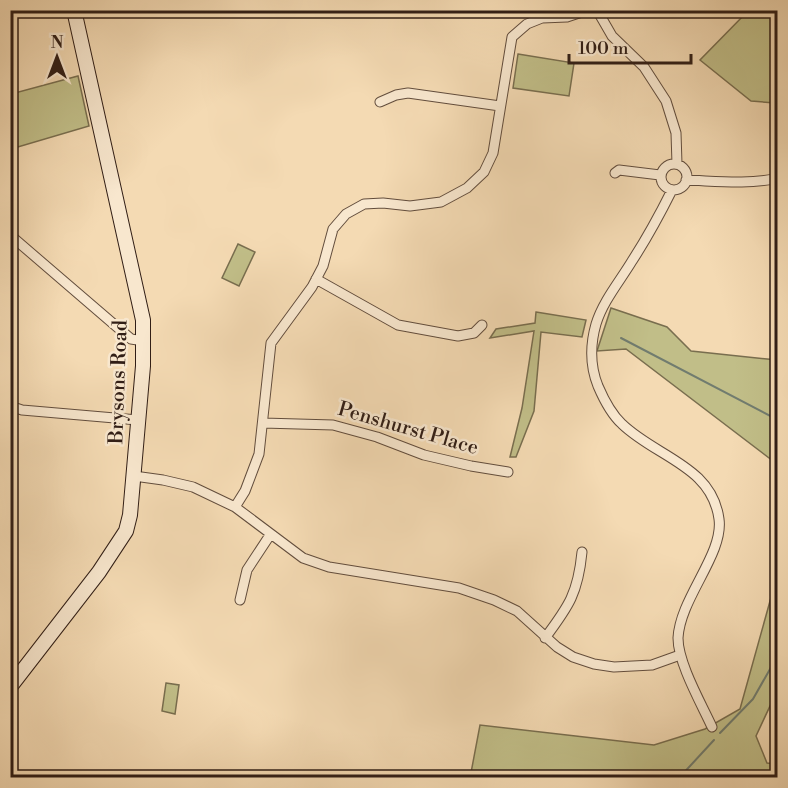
<svg xmlns="http://www.w3.org/2000/svg" width="788" height="788" font-family="'Libre Bodoni',serif">
	<style>
		.green { fill: #c1be88; stroke: #796e4f; stroke-width: 1.5 }
		.lines { fill: none; stroke-linecap: round; stroke-linejoin: round }
		.stream { stroke: #717c6f; stroke-width: 2 }
		.street-casing { stroke: #624d3d; stroke-width: 11 }
		.secondary-casing { stroke: #311e16; stroke-width: 16 }
		.street { stroke: #f8e7ce; stroke-width: 9 }
		.secondary { stroke: #f8e7ce; stroke-width: 14 }
		.labels { text-anchor: middle; dominant-baseline: central; stroke-width: 5; stroke-linejoin: round; paint-order: stroke }
		.street-label { font-size: 20px; fill: #311e16; stroke: #f8e7ce }
	</style>
	<rect width="100%" height="100%" fill="#f4dab3"/>
	<filter id="stains"><feTurbulence type="fractalNoise" baseFrequency=".00333" numOctaves="4"/><feColorMatrix values="0 0 0 0 .2 0 0 0 0 .09 0 0 0 0 .02 0 0 0 .5 -.17"/></filter>
	<radialGradient id="worn" r=".72"><stop offset=".6" stop-color="#630" stop-opacity="0"/><stop offset="1" stop-color="#630" stop-opacity=".3"/></radialGradient>
	<path class="green" d="M748 11H777L778 168 773 169 775 103 751 101 700 60Z
		M518 54 574 63 569 96 513 88Z
		M78 76 89 126 11 149V94Z
		M238 244 255 252 239 286 222 278Z
		M611 308 667 327 691 351 777 360V464L626 349 597 351Z
		M536 312 586 320 582 337 541 332 534 411 516 457H510L522 408 534 331 490 338 496 329 535 323Z
		M777 576V691L756 736 767 763 777 764V777L470 778 480 725 654 745 705 729 740 709Z
		M166 683 179 685 175 714 162 711Z"/>
	<g class="lines">
		<path class="stream" d="M621 338 778 420
			M720 733 753 699 778 655
			M679 778 714 740"/>
		<g class="street-casing">
			<path id="street" d="M597 10 612 36 644 67 666 101 676 133 677 164
				M380 102 396 95 408 93 500 106
				M661 177a13 13 0 1 1 26 0a13 13 0 1 1-26 0Z
				M615 173 619 170 660 175
				M686 180C716 181 748 185 778 178
				M672 190C660 214 647 238 632 261 620 281 603 301 596 324 590 345 590 366 598 386 604 400 611 414 622 424 656 457 712 466 719 519 724 554 680 598 678 638 678 663 701 703 712 727
				M10 235 131 339 144 341
				M316 279 398 325 458 336 474 333 482 325
				M10 406 22 410 138 420
				M263 423 333 425 377 437 424 455 471 466 508 472
				M134 476 163 480 193 487 235 507 303 558 329 567 459 588 494 600 517 611 557 647 573 657 594 664 614 667 652 665 680 655
				M235 507 245 491 259 454 271 343 312 287 323 266 333 229 346 214 364 204 383 203 410 206 441 202 467 188 484 172 493 153 512 37 527 24 542 18 567 17 588 10
				M240 600 247 570 270 535
				M545 638C569 606 578 593 582 552"/>
		</g>
		<g class="secondary-casing">
			<path id="secondary" d="M10 687 99 572 126 531 130 515 143 366V320L74 10"/>
		</g>
		<use href="#street" class="street"/>
		<use href="#secondary" class="secondary"/>
	</g>
	<g class="labels">
		<g class="street-label">
			<text transform="translate(119 382) rotate(-88)">Brysons Road</text>
			<text transform="translate(408 429) rotate(16)">Penshurst Place</text>
		</g>
	</g>
	<rect width="788" height="788" fill="none" stroke="#f4dab3" stroke-width="36"/>
	<rect x="12" y="12" width="764" height="764" fill="none" stroke="#311e16" stroke-width="3"/>
	<rect x="18" y="18" width="752" height="752" fill="none" stroke="#311e16" stroke-width="1.5"/>
	<g transform="translate(57 57)" stroke="#f8e7ce" stroke-width="4.5" paint-order="stroke">
	<path d="M0-4.5L10 22L0 15L-10 22Z" fill="#311e16"/>
	<text y="-9" font-size="16" font-weight="bold" text-anchor="middle" fill="#311e16">N</text>
	</g>
	<path d="M569 54v9h122v-9" fill="none" stroke="#311e16" stroke-width="3"/>
	<text x="578" y="54" font-size="18" fill="#311e16" stroke="#f8e7ce" stroke-width="4.5" paint-order="stroke">100 m</text>
	<rect width="100%" height="100%" filter="url(#stains)"/>
	<rect width="100%" height="100%" fill="url(#worn)"/>
</svg>
